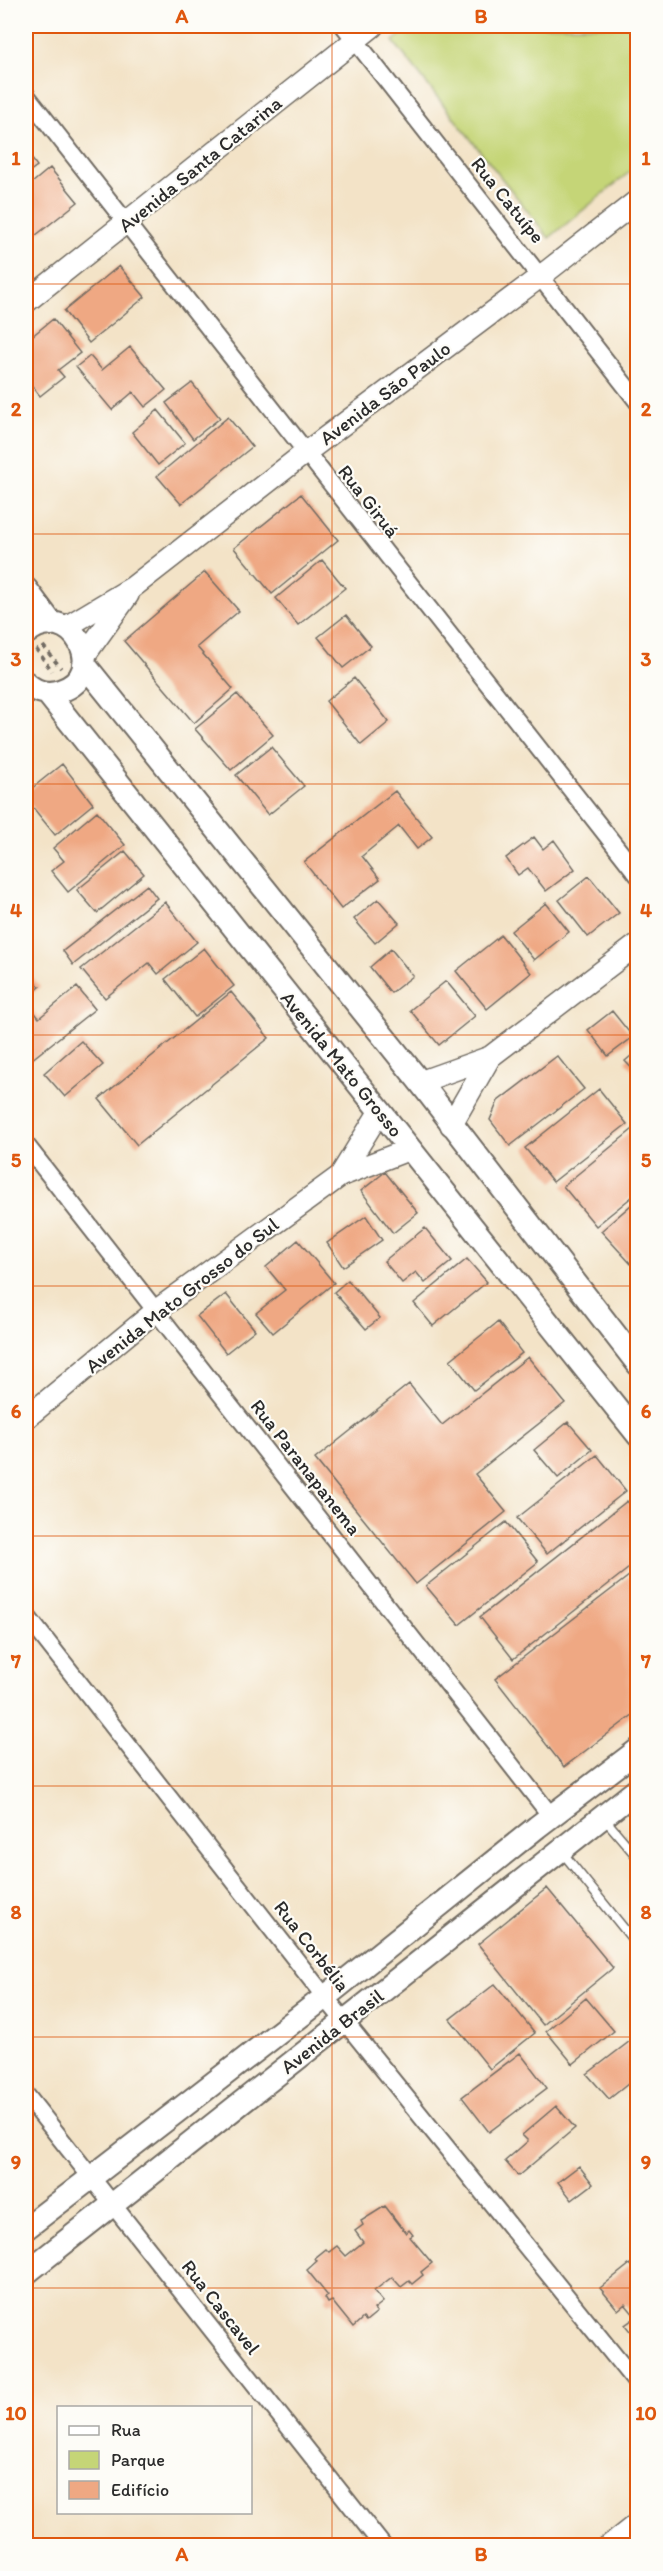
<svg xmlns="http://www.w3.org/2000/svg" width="663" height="2571" font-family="Itim,sans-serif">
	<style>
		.green { fill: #c5d577; stroke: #788051; stroke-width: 1.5 }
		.building { fill: #efa883 }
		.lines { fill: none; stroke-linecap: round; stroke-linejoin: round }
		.service-casing { stroke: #716b62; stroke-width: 11 }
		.minor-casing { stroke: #716b62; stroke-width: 20 }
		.tertiary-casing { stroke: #716b62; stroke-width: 24 }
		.secondary-casing { stroke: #716b62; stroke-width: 26 }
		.path { stroke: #716b62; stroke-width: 4; stroke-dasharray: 4.5 4.5; stroke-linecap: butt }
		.service { stroke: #fff; stroke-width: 8 }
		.minor { stroke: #fff; stroke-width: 16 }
		.tertiary { stroke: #fff; stroke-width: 21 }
		.secondary { stroke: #fff; stroke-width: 22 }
		.grid { fill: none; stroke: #df570e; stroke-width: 1.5; stroke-opacity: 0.55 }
		.labels { text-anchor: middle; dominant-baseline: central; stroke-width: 4.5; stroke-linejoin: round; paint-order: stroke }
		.street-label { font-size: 20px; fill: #2b2b2b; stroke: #fdfcf7 }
		.neatline { fill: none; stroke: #df570e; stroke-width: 2 }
		.grid-label { font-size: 20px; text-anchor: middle; font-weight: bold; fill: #df570e }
	</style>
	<rect width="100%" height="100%" fill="#fdfcf7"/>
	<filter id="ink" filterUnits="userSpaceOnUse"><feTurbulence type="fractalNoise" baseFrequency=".0167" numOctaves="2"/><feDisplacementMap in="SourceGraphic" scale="12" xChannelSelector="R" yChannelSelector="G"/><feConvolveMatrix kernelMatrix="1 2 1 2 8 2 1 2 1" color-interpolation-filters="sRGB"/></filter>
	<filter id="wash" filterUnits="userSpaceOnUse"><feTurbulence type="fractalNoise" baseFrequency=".008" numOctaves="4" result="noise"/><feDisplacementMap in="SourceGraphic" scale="24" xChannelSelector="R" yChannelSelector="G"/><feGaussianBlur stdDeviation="1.35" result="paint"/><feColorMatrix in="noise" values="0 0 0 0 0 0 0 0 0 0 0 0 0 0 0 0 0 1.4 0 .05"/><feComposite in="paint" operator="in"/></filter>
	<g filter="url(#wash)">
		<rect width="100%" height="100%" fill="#f3e3c7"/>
		<path class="green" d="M412 26H637V166L549 238 393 41Z"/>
		<g id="blocks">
			<path class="building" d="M26 151 37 166 26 174Z
				M50 168 78 202 26 243V188Z
				M119 266 145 297 89 343 64 311Z
				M53 319 80 353 58 370 64 377 40 396 26 378V341Z
				M130 347 166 390 145 407 133 392 112 410 76 367 90 356 102 370Z
				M192 383 220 418 193 439 166 403Z
				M158 410 185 443 158 465 132 432Z
				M228 417 252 447 181 504 157 476Z
				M301 494 338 540 272 594 234 548Z
				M322 560 345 588 298 625 276 598Z
				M205 572 239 611 197 647 233 689 194 723 124 641Z
				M346 615 371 646 343 668 318 637Z
				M354 678 389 722 361 745 326 701Z
				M237 694 273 735 231 770 195 729Z
				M271 747 304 786 268 815 236 775Z
				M62 764 93 804 55 835 26 799V793Z
				M395 791 432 837 417 849 399 826 362 856 380 879 341 909 304 862Z
				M97 811 125 845 68 892 51 871 64 861 53 848Z
				M534 837 543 849 554 840 575 869 546 891 528 868 518 875 506 858Z
				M125 851 144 874 97 913 77 890Z
				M589 876 619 913 588 937 559 900Z
				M147 885 157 898 73 965 63 951Z
				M378 899 399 923 375 943 354 919Z
				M165 902 197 942 158 974 149 963 105 998 81 969Z
				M546 903 569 932 534 960 511 931Z
				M501 935 531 973 487 1009 456 971Z
				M204 948 234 986 195 1017 165 979Z
				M391 949 413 976 391 993 370 967Z
				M29 974 40 987 26 999V977Z
				M446 981 475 1016 439 1045 410 1010Z
				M77 987 95 1009 26 1064V1008L29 1005 39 1018Z
				M231 992 269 1038 137 1145 99 1099Z
				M612 1011 633 1037 608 1056 588 1030Z
				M81 1041 103 1065 65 1097 44 1073Z
				M638 1050V1075L625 1061Z
				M557 1056 584 1089 510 1146 490 1120 498 1101Z
				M599 1089 627 1124 553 1182 525 1148Z
				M638 1125V1192L596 1226 563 1186Z
				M385 1172 418 1213 393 1233 361 1191Z
				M638 1199V1258L631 1264 601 1231Z
				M366 1216 382 1240 343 1267 327 1243Z
				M425 1228 452 1261 425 1283 416 1272 402 1283 384 1261Z
				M298 1240 334 1283 273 1333 256 1313 285 1290 266 1267Z
				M467 1259 487 1282 433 1326 414 1303Z
				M348 1280 380 1318 366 1329 334 1292Z
				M226 1294 255 1330 226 1353 197 1316Z
				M498 1322 522 1353 474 1390 450 1360Z
				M528 1357 565 1403 475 1474 506 1512 416 1584 315 1459 409 1384 442 1425Z
				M568 1422 592 1450 558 1478 534 1450Z
				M597 1455 626 1491 547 1554 517 1518Z
				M627 1501 638 1514V1561L513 1659 480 1617Z
				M506 1522 538 1562 459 1625 426 1586Z
				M638 1569V1711L564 1767 495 1679Z
				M547 1888 613 1968 543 2025 478 1944Z
				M495 1984 535 2033 490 2069 450 2019Z
				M586 1998 614 2031 573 2064 546 2031Z
				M638 2035V2076L609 2099 587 2074Z
				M520 2053 547 2088 489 2132 462 2097Z
				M556 2106 575 2128 518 2176 505 2161 528 2141 522 2135Z
				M579 2166 593 2184 572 2200 558 2182Z
				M385 2206 406 2233 409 2230 413 2235 410 2237 432 2263 421 2272 423 2275 412 2284 409 2281 401 2287 392 2277 374 2291 383 2302 374 2309 377 2312 366 2321 363 2318 353 2327 332 2301 328 2303 325 2298 328 2296 307 2270 317 2261 315 2258 326 2249 329 2252 337 2246 346 2256 363 2242 355 2231 363 2225 361 2221Z
				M630 2264 638 2273V2341L625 2325 636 2317 625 2304 618 2310 600 2288Z"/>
		</g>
	</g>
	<g filter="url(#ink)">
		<use href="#blocks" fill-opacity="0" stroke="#716b62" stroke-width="1.5"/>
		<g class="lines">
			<g class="service-casing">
				<path id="service" d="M603 1817 638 1858
					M562 1852 638 1946"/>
			</g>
			<g class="minor-casing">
				<path id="minor" d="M344 26 638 402
					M26 95 638 875
					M26 1145 551 1816
					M26 1615 325 1997 638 2385
					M26 2095 383 2546"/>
			</g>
			<g class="tertiary-casing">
				<path id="tertiary" d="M26 302 373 26
					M66 627 133 587 305 453 541 276 638 200
					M85 655 128 595
					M420 1082 490 1057 638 944
					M451 1125 490 1057
					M340 1176 380 1111
					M26 1418 157 1310 340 1176 410 1149
					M609 2546 638 2523"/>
			</g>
			<g class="secondary-casing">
				<path id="secondary" d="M26 589 52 624
					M26 633C70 596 113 674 60 691 48 695 35 692 26 683
					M84 664 420 1082 638 1364
					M47 693 638 1435
					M26 2228 325 1997 537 1827 638 1750
					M26 2273 638 1789"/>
			</g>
			<path class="path" d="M43 646 61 668
				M36 649 52 671"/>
			<use href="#service" class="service"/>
			<use href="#minor" class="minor"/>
			<use href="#tertiary" class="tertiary"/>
			<use href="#secondary" class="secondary"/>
		</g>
	</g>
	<path class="grid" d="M332 26V2546M26 284H638M26 534H638M26 784H638M26 1035H638M26 1286H638M26 1536H638M26 1786H638M26 2037H638M26 2288H638"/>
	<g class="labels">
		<g class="street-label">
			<text transform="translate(200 164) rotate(-39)">Avenida Santa Catarina</text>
			<text transform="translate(508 200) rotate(51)">Rua Catuípe</text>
			<text transform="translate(385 393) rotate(-37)">Avenida São Paulo</text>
			<text transform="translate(369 501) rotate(52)">Rua Giruá</text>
			<text transform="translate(342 1064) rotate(51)">Avenida Mato Grosso</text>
			<text transform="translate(182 1295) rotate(-38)">Avenida Mato Grosso do Sul</text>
			<text transform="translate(306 1467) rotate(52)">Rua Paranapanema</text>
			<text transform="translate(312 1946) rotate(52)">Rua Corbélia</text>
			<text transform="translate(332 2031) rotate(-38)">Avenida Brasil</text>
			<text transform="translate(221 2307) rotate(52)">Rua Cascavel</text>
		</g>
	</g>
	<rect width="663" height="2571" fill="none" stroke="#fdfcf7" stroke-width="66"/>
	<rect x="57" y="2406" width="195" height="108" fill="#fdfcf7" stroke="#a9a8a5" stroke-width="1.5"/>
	<rect x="69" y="2426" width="30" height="9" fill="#ffffff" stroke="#a9a8a5" stroke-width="1.5"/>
	<text x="111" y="2436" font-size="18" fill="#2b2b2b">Rua</text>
	<rect x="69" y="2451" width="30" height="18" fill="#c5d577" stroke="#a9a8a5" stroke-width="1.5"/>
	<text x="111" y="2466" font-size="18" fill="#2b2b2b">Parque</text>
	<rect x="69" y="2481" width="30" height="18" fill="#efa883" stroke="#a9a8a5" stroke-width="1.5"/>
	<text x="111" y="2496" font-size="18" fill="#2b2b2b">Edifício</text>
	<rect x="33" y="33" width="597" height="2505" class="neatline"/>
	<g class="grid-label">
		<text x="182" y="23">A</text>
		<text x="481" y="23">B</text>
		<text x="16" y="165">1</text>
		<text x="646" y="165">1</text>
		<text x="16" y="416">2</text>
		<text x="646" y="416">2</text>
		<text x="16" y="666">3</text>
		<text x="646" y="666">3</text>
		<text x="16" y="917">4</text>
		<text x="646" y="917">4</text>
		<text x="16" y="1167">5</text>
		<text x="646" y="1167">5</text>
		<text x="16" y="1418">6</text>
		<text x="646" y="1418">6</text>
		<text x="16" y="1668">7</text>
		<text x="646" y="1668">7</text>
		<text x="16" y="1919">8</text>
		<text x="646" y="1919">8</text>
		<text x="16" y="2169">9</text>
		<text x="646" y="2169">9</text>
		<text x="16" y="2420">10</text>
		<text x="646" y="2420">10</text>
		<text x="182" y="2561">A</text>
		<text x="481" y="2561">B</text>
	</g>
</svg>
